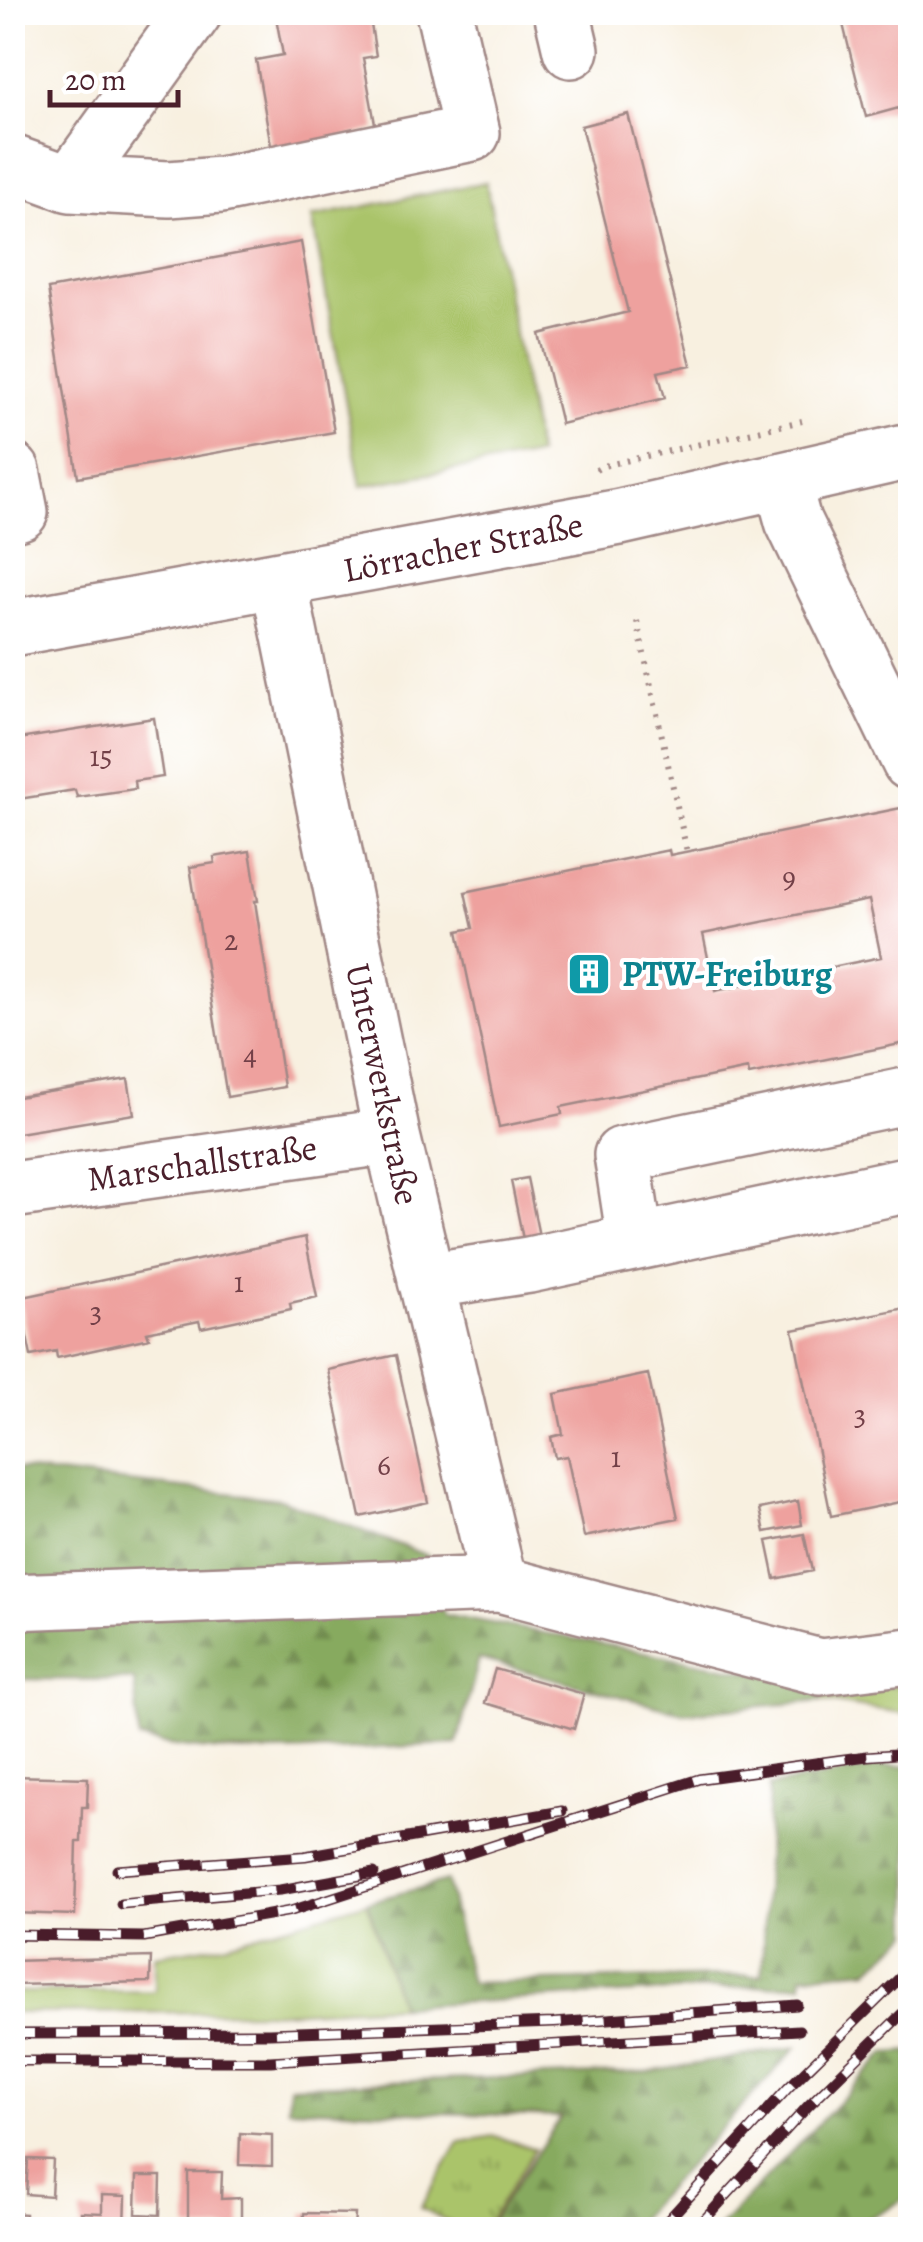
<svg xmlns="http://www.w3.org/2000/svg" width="923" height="2242" font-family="Alegreya,serif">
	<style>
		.grass { fill: #aac46a; stroke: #7a724a; stroke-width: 2.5 }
		.forest { fill: url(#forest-firs); stroke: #686444; stroke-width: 2.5 }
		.park { fill: url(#park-tufts); stroke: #7a724a; stroke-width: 2.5 }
		.building { fill: #eea19e; fill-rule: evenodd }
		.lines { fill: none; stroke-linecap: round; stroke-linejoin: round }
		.minor-casing { stroke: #a18886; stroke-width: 60 }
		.path { stroke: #a18886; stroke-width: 6; stroke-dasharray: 2.5 8; stroke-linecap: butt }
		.minor { stroke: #fff; stroke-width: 55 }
		.rail-casing { stroke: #4a1f2b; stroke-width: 11 }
		.rail { stroke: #fff; stroke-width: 8; stroke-dasharray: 22; stroke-linecap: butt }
		.labels { text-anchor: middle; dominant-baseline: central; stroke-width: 8; stroke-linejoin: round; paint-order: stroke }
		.number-label { font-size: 30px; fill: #734048 }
		.street-label { font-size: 35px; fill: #4a1f2b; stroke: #fff }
		.culture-label { font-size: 35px; font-weight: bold; fill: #0d838f; stroke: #fff; text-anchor: start }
	</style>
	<defs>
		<pattern id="forest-firs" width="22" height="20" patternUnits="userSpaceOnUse" patternTransform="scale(2.5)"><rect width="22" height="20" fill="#87aa5e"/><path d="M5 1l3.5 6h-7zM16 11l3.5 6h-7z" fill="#708a4e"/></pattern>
		<pattern id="park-tufts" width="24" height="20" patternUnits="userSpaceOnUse" patternTransform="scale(2.5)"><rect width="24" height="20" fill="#aac46a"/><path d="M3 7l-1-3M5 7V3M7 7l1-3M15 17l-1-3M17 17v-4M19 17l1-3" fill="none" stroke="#8c9f57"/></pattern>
	</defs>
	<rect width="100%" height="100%" fill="#fff"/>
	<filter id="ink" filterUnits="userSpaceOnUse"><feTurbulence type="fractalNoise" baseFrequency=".01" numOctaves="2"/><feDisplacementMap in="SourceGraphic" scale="20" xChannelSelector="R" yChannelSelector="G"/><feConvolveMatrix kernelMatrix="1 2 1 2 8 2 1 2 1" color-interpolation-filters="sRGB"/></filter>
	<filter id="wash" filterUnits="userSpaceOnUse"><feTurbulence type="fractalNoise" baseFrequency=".0048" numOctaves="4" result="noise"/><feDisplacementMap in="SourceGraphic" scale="40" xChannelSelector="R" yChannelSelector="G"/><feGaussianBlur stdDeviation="2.25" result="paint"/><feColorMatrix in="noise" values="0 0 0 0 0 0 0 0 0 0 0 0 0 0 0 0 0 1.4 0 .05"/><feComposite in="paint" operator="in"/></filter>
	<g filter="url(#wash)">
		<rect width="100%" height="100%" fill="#f8f0e0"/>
		<path class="grass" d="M486 182 538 455 361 486 312 217Z
			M824 1686H910V1714L820 1701Z
			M367 1902 400 2006 280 2012 13 2013V1992L155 1991V1955L224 1944Z"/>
		<path class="forest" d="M13 1469 280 1499 428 1556 444 1614 824 1686 820 1701 684 1713 479 1659 457 1744C357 1747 235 1763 139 1739L134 1680 13 1679Z
			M884 1766H910V1933L870 1969 802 1975V1984L400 2006 367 1902 447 1881 470 1983 762 1975 769 1786Z
			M797 2047 629 2229H486L561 2117 288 2108 289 2086 649 2072Z
			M910 2051V2196L850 2229H717L886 2053Z"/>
		<path class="park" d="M494 2136 535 2149 487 2225 458 2226 420 2208 459 2142Z"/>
		<g id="blocks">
			<path class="building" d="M275 12H369L376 56 363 58 376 129 273 157 256 60 283 55Z
				M840 12H910V105L866 117Z
				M628 114 691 365 658 372 665 398 561 424 539 334 628 312 581 126Z
				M301 242 334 432 78 477 48 289Z
				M154 718 163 777 134 781 135 789 77 797 75 790 19 799 21 805 12 806V740Z
				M901 808 910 828V1042L749 1075 748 1069 561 1107 562 1114 499 1127 458 931 473 928 465 892 669 850 670 855ZM869 900 881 957 715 991 703 934Z
				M250 851 258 901H255L256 908 284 1087 227 1097 190 867 215 863 214 857Z
				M128 1079 134 1114 12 1134V1098Z
				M527 1178 539 1236 523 1239 511 1181Z
				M305 1237 317 1297 290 1303 291 1309 201 1328 199 1321 147 1332 149 1338 57 1358 56 1351 31 1356 19 1298Z
				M910 1307V1500L831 1516 793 1330Z
				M396 1355 428 1502 360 1517 328 1370Z
				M648 1374 678 1518 584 1537 567 1456 555 1458 551 1437 563 1434 555 1394Z
				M798 1501 802 1525 765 1532 760 1509Z
				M804 1534 812 1571 775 1579 767 1541Z
				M495 1669 584 1694 574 1729 485 1703Z
				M12 1776 88 1778 87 1807H82L81 1842H77L75 1915 12 1913Z
				M151 1957 150 1982 12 1985V1961Z
				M240 2133 272 2135V2166L239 2165Z
				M28 2159 53 2160 51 2196 26 2194Z
				M188 2172H222L221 2199 241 2198V2230H188Z
				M137 2176H161L160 2215 136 2214Z
				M102 2195 126 2196 125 2230H81V2212L102 2213Z
				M12 2213 25 2214V2230H12Z
				M304 2213 355 2214 354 2230H303Z"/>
		</g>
	</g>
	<g filter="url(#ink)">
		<use href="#blocks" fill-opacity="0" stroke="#a18886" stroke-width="2.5"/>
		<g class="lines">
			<g class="minor-casing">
				<path id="minor" d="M562 12 571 50
					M12 163 70 184 194 12
					M70 184 169 189 221 185 472 133 444 12
					M12 471 20 512 12 514
					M782 481 793 521 910 762
					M279 582 392 1136 499 1584
					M12 628 620 517 910 451
					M12 1190 392 1136
					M635 1240 622 1155 910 1095
					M426 1281 529 1265 910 1184
					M12 1602 499 1584 820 1667 910 1656"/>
			</g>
			<path class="path" d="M596 470 603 466 802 421
				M637 621 687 852
				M431 2230 438 2219"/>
			<use href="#minor" class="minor"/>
			<g class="rail-casing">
				<path id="rail" d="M117 1870 305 1856 562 1811
					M121 1904 280 1890 374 1873
					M12 1935 144 1937 291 1911 699 1779 867 1756 910 1753
					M12 2034 269 2033 554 2023 797 2005
					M12 2061H270L799 2030
					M659 2230 788 2088 910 1968
					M695 2230 808 2106 910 2006"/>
			</g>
			<use href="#rail" class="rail"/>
		</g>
	</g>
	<defs>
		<g id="building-square" transform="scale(2.25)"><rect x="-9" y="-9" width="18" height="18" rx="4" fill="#0f9aa8" stroke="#fff"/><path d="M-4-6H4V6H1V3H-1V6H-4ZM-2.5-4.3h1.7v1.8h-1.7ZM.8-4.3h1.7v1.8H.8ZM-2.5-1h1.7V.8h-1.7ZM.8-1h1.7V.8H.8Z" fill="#fff"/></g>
	</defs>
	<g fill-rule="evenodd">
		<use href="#building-square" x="589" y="974"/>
	</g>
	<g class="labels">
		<g class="number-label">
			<text x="101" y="756">15</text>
			<text x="789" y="878">9</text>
			<text x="231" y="940">2</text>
			<text x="250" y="1055">4</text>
			<text x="239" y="1282">1</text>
			<text x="96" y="1312">3</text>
			<text x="860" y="1415">3</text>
			<text x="616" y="1457">1</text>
			<text x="384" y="1465">6</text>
		</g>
		<g class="street-label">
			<text transform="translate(463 547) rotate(-11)">Lörracher Straße</text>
			<text transform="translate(383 1084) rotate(78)">Unterwerkstraße</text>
			<text transform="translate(202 1163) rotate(-8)">Marschallstraße</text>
		</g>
		<g class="culture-label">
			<text x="622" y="974">PTW-Freiburg</text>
		</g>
	</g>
	<rect width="923" height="2242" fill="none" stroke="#fff" stroke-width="50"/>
	<path d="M50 90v15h128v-15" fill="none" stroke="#4a1f2b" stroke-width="5"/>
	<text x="65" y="90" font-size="30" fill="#4a1f2b" stroke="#ffffff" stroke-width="8" paint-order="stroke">20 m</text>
</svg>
